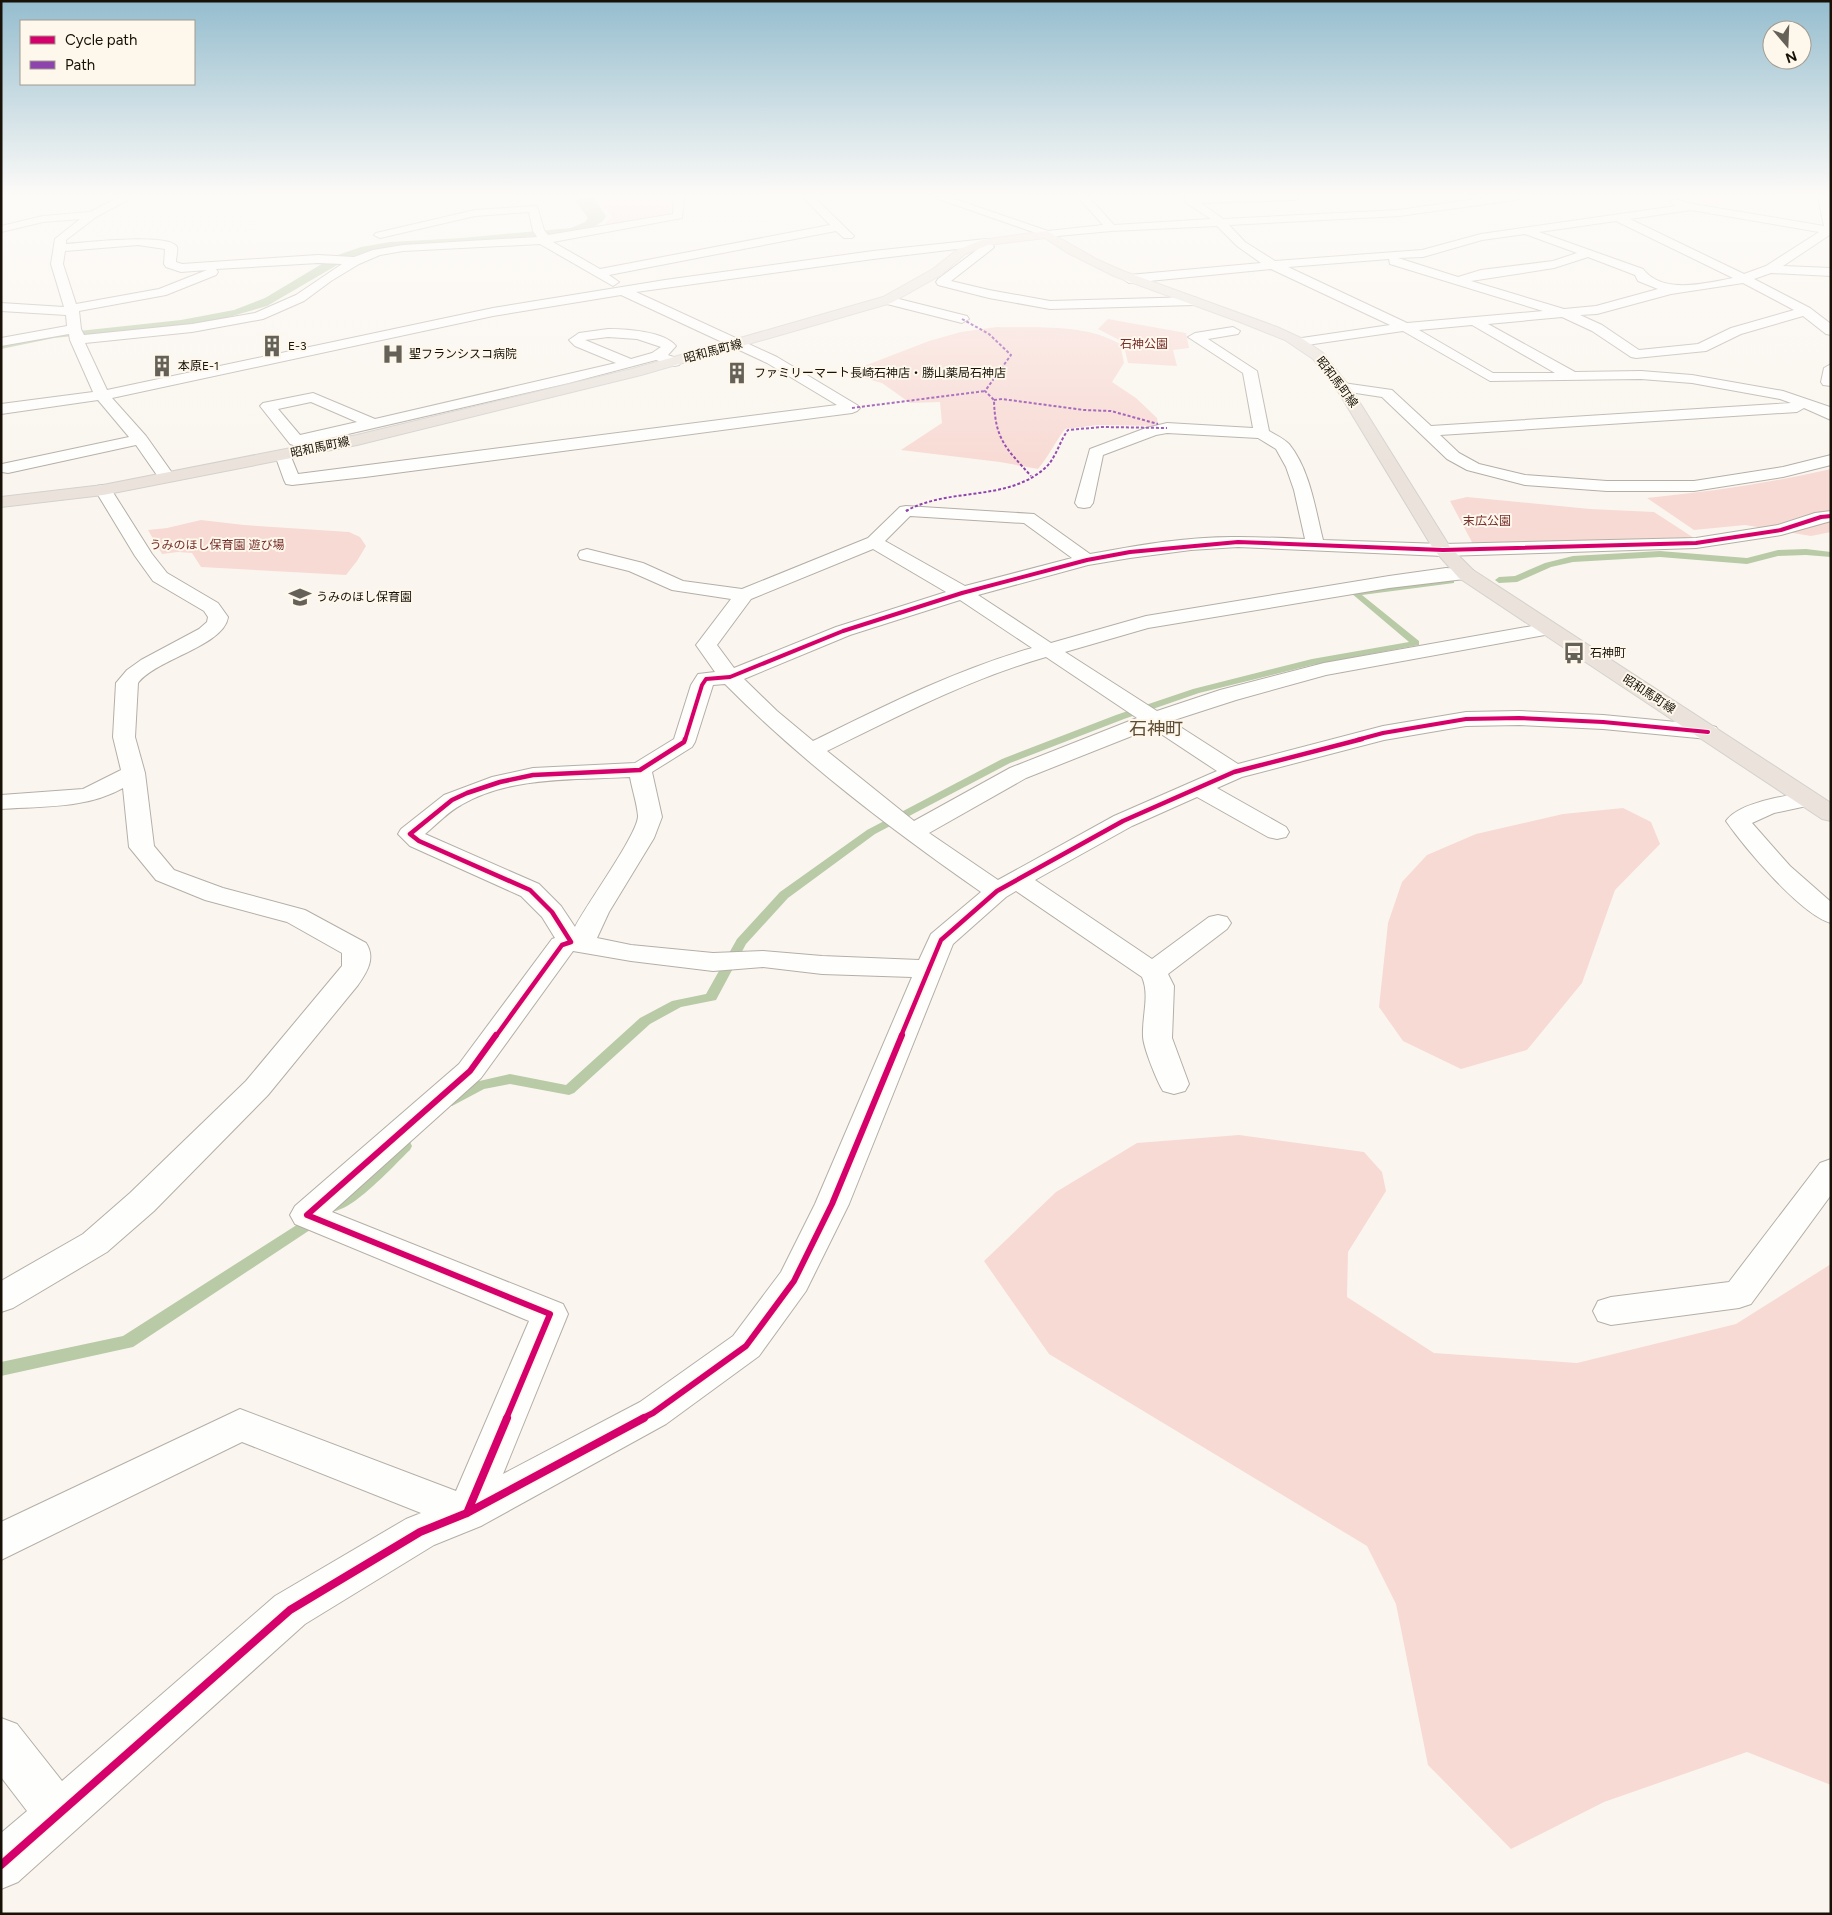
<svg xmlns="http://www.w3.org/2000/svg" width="1832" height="1915" font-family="Figtree,'Noto Sans JP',sans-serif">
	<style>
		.green { fill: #f8dad4 }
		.water { fill: #b9caa7 }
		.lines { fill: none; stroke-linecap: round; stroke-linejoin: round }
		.stream { fill: #b9caa7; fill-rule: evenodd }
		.minor-casing { stroke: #b4aea6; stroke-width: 2 }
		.major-casing { stroke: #d4d1cd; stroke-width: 2 }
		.minor { fill: #fefefd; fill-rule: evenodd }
		.major { fill: #eae2db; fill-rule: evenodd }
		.quiet-far1 { stroke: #8e44ad; stroke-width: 2; stroke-dasharray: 3 2; stroke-linecap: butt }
		.quiet { stroke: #8e44ad; stroke-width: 2.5; stroke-dasharray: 5.5 2.5; stroke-linecap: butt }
		.cycleway-far3-casing { stroke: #fef7eb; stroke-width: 6 }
		.cycleway-far2-casing { stroke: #fef7eb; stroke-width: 8 }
		.cycleway-far1-casing { stroke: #fef7eb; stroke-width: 9 }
		.cycleway-casing { stroke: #fef7eb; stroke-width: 11 }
		.cycleway-far3 { stroke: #d6006c; stroke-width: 4 }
		.cycleway-far2 { stroke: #d6006c; stroke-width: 4.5 }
		.cycleway-far1 { stroke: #d6006c; stroke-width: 6 }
		.cycleway { stroke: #d6006c; stroke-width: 8 }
		.labels { text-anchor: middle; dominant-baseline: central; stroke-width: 4; stroke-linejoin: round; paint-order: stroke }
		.far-park-label { font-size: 12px; fill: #762e2a; stroke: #fef7eb }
		.far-poi-label { font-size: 12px; fill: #171107; stroke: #fef7eb; text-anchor: start }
		.far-street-label { font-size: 12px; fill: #171107; stroke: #fef7eb }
		.quarter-label { font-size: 18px; fill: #5e4e35; stroke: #fef7eb }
	</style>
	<rect width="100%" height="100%" fill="#faf6ef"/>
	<path class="green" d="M608 197H670V215L615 226 605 224 612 216 600 202Z
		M1674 197H1733C1718 215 1692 205 1674 197Z
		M1108 319 1186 333 1189 348 1173 350 1177 366 1128 363 1123 342 1098 329Z
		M997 327C1036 328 1085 323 1120 344L1124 363 1112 382 1136 398 1157 418 1158 426 1098 425 1065 429C1055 442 1049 456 1038 469L1000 462 901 450 942 423 940 402 910 403 882 383 846 373 929 341 961 332Z
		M1831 469V532L1811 536 1745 525 1694 530 1647 498C1709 492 1770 483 1831 469Z
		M1467 497 1590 509 1654 512 1694 538 1473 544 1450 501Z
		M201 520 244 525 349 532 360 537 366 546 357 561 346 575 201 567 192 553 178 552 162 554 148 530 167 528Z
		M1623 808 1651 822 1660 844 1615 890 1582 983 1527 1050 1461 1069 1403 1041 1379 1007 1388 923 1402 882 1427 855 1476 834 1563 814Z
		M1239 1135 1364 1152 1382 1172 1386 1191 1348 1252 1347 1297 1434 1353 1577 1363 1736 1324 1831 1264V1785L1747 1752 1604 1802 1511 1849 1428 1765 1396 1604 1367 1546 1049 1354 984 1261 1056 1192 1137 1143Z"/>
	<path class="water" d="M580 197H599L596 201 606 216 603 221 591 229 560 234 457 243 408 245 371 250 351 257 267 306 222 319 182 325 54 338 1 349V345L51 334 181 320 234 310 265 298 335 256 361 247 390 242 462 238 571 228 585 222 588 218 576 201Z"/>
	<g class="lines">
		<path class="stream" d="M1806 549 1831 552V557L1806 555 1778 556 1747 564 1660 557 1573 562 1551 567 1517 582 1499 583 1495 580 1499 577 1515 576 1545 563 1573 556 1660 551 1747 558 1778 550Z
			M1451 578 1454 579V583L1362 595 1419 641V645L1312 665 1199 693 1124 719 1010 763 875 834 788 898 746 944 716 1000 681 1007 650 1024 574 1093 569 1095 510 1084 484 1089 452 1106 447 1104 445 1101 447 1098 475 1082 510 1074 566 1085 640 1018 672 1001 706 994 737 939 780 892 867 830 1002 759 1116 715 1193 689 1312 659 1409 642 1351 593 1355 590Z
			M405 1141 410 1142 412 1146 410 1150C395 1164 348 1217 328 1211L325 1207 328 1203 352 1188 400 1142Z
			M317 1212 322 1214 325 1218 322 1222 133 1347 1 1376V1362L123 1336Z"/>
		<g class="minor-casing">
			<path id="minor" d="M119 197H133L96 217 66 240V244C81 243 170 232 177 247 178 250 176 258 176 262L182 264 318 255 354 257 373 250 403 245 537 237 533 231 529 212 475 216 380 238 374 235 376 233 475 210 537 206 544 230 548 235 673 214 674 197H684L682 218 553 242 600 269 830 225 803 197H814L854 236 852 238H844L836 231 609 275 619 282 613 286 540 244 403 251 380 255 359 264 331 281 304 301 263 319 192 332 85 343 107 390 493 308 665 280 873 251 986 239 990 240 994 247 992 249 951 281 989 290 1050 301 1195 297 1201 301 1195 305 1050 309 989 298 938 285 936 282 938 279 982 246 873 259 665 288 636 292 777 357 857 405 860 408 857 411 852 413 365 477 292 485 286 484 284 480 275 455 277 452H289L298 474 837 405 767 363 621 295 493 316 112 398 146 436 175 477 173 481H161L136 445 8 473 2 472V464L129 437 98 400 1 414V404L93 392 70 340 69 334 1 346V338L67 326 66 315 1 311V303L64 307 51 264 55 239 80 219 43 222 1 232V226L43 216 90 212ZM138 245 165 249 164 264 166 267 181 272 207 270 159 289 76 304 63 264 65 251ZM318 263 342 264 296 295 255 313 192 324 84 335 81 329 79 311 166 295 216 275 218 272 216 269Z
				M933 197H949L1048 231 1103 225 1078 197H1089L1114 225 1211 219 1185 202 1184 200 1187 197H1301L1296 200 1201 203 1223 219 1399 210 1490 197H1520L1515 200 1399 216 1229 225 1245 242 1275 261 1422 250 1481 234 1676 206 1670 202 1675 199 1693 204 1824 226 1818 197H1828L1831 208V234L1783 266 1831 268V276L1771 273 1754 279 1810 308 1831 324V335L1826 334 1803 316 1741 334 1706 351 1636 358 1631 357 1592 331 1562 317 1488 324 1575 372 1641 371 1692 375 1783 391 1830 407 1831 420 1804 408 1797 412 1440 435 1459 453 1479 464 1525 475 1607 481H1694L1783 467 1831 455V465L1783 477 1694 491H1607L1525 485 1467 470 1447 459 1382 397 1343 391 1338 390 1336 387 1338 384 1343 383 1392 390 1431 426 1791 403 1780 399 1692 383 1641 379 1490 381 1403 331 1300 346 1295 345 1293 342 1295 339 1390 325 1271 269 1129 283 1123 279 1129 275 1261 263 1237 246 1217 226 1111 231 1047 237ZM1691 210 1819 232 1766 266 1744 274 1630 219ZM1616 221 1733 278C1706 283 1663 295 1643 269L1539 232ZM1525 234 1577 253 1553 261 1481 270 1458 277 1398 258 1423 257 1482 240ZM1588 257 1635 275 1638 281 1658 289 1596 306 1564 309 1471 281 1554 268ZM1389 259 1390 264 1543 311 1407 323 1288 267ZM1743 283 1794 310 1731 328 1698 344 1639 350 1602 325 1580 315 1597 314 1671 294ZM1472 325 1555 373H1493L1419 330Z
				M887 296 967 316 969 319 962 323 883 303 881 300Z
				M1233 327 1240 331 1238 334 1208 339 1257 371 1269 431C1276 435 1284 439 1289 444 1310 470 1315 508 1323 540L1443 544 1696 538 1778 525 1815 513 1831 511V521L1781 535 1696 548 1443 556 1238 547 1191 550 1130 558 1088 565 978 595 1051 643 1146 616 1389 576 1446 568 1473 570 1475 574 1473 578 1389 588 1148 628 1065 652 1157 711 1220 690 1324 663 1549 623 1556 625 1559 629 1556 633 1326 675 1236 700 1171 721 1238 764 1383 726 1466 712 1519 711 1603 715 1708 725 1716 727 1719 732 1716 737 1708 739 1603 729 1519 725 1466 726 1384 740 1242 777 1217 788 1286 827 1289 832 1286 837 1277 839 1268 837 1197 797 1132 826 1035 880 1152 959 1209 917 1218 915 1227 917 1231 923 1227 929 1168 974 1174 986 1172 1038 1189 1084 1185 1091 1174 1094 1163 1091C1157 1081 1143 1047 1143 1036 1142 1016 1150 995 1142 977L1016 891 1006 897 953 944 849 1204 806 1291 759 1356 666 1424 481 1526 434 1545 305 1624 18 1882 1 1889V1833L27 1811 1 1777V1718L17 1724 62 1781 275 1596 406 1519 421 1513 242 1442 1 1560V1522L240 1409 456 1491 529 1321 295 1224 290 1215 295 1206 459 1064 552 939 555 938 542 917 521 896 410 846 398 834 401 829 444 795 492 777 533 768 635 763 674 739 691 685 698 674 715 672 696 645 731 599 672 590 629 571 580 559 578 555 580 551 587 549 643 563 683 581 742 589 868 538 900 507 906 506 1034 514 1090 554C1139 545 1190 536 1239 537 1261 537 1283 538 1305 539L1294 490 1286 467 1276 449 1258 438 1167 433 1156 435 1103 455 1093 503 1090 507 1084 508 1078 507 1075 503 1090 449 1146 428 1167 423 1253 428 1243 373 1188 337 1195 333ZM910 516 1024 523 1072 558 965 586 885 541ZM873 549 946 592 836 627 734 668 717 645 751 599ZM960 600 1032 648C955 670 884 706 813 741L777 711 744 679 850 635ZM1046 657 1137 718 1010 768 914 821 827 751C898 716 969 679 1046 657ZM725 684C802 762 891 829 981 892L931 934 919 960 822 956 763 951 713 953 631 945 597 938 609 912 654 838 662 817 652 772 692 747 695 742 713 685ZM1152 728 1217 771 1114 816 998 880 929 833 1026 778ZM630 777C632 789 637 803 638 816 638 834 586 905 575 927L561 906 539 884 425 834C437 824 448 812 461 805 509 776 576 780 630 777ZM573 951 631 961 713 971 763 967 822 974 912 977 815 1204 781 1272 733 1336 640 1402 503 1474 568 1314 563 1304 332 1212 481 1078Z
				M608 329C626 329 664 331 676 346L668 355 679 359 681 362 679 365 674 366 656 360 569 383 296 446 290 444 260 406 263 403 313 393 375 419 616 363 575 346 569 340 579 333ZM608 337 637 339 661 347 652 353 631 359 585 340ZM311 402 357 422 300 435 278 409Z
				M1831 364V386L1823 385 1821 382 1824 368Z
				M103 485 109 486 152 554 167 573 218 603 228 617C224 646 156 659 138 683L135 737 145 773 154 846 174 870 223 888 305 910 366 943C376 958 367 972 358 985L268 1095 154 1211 107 1252 13 1308 1 1312V1281L83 1234 130 1193 246 1081 342 966V953L287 922 205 900 156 880 129 847 123 788C85 809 44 806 1 809V795L83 789 121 770 113 737 116 683 127 670 141 660 199 629 207 622 208 617 204 611 153 581 135 556 95 490 97 486Z
				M1808 792 1816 794 1820 799 1816 804 1774 813 1752 823 1790 866 1831 902V923C1801 915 1744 847 1726 821 1739 802 1786 796 1808 792Z
				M1831 1159V1195L1751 1304 1739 1308 1611 1325 1598 1321 1593 1311 1598 1301 1611 1297 1729 1282 1820 1163Z"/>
		</g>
		<g class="major-casing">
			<path id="major" d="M1047 231 1098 260 1123 271 1277 327 1303 339 1323 353 1350 387 1450 547 1473 570 1831 803V821L1822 819 1459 578 1434 550 1336 388 1313 359 1285 340 1240 322 1114 276 1066 252 1045 238 988 245 965 254 941 275 891 303 641 375 357 445 103 495 1 507V497L103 485 357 435 632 369 883 297 933 269 957 250 982 240Z"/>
		</g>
		<use href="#minor" class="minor"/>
		<use href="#major" class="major"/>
		<path class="quiet-far1" d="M962 319 989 334 1011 355 985 391 994 400C995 440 1006 448 1031 476
			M994 400 1002 399 1084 410 1111 411 1158 424
			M852 408 985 391
			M906 511C949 487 1005 502 1044 469 1056 459 1059 442 1068 430L1102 427 1167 428"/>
		<path class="quiet" d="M906 511 908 510"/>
		<g class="cycleway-far3-casing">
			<path id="cycleway-far3" d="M685 740 702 685 706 679 730 677 843 631 962 593 1087 560 1130 552 1238 542 1443 550 1696 543 1781 530 1821 517 1831 516
				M1357 740 1383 733 1466 719 1519 718 1603 722 1708 732"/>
		</g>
		<g class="cycleway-far2-casing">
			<path id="cycleway-far2" d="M496 1036 562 945 571 942 552 912 530 890 419 841 410 834 452 800 467 793 500 782 533 775 640 770 684 742 685 739
				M901 1036 941 940 997 891 1123 821 1234 772 1362 739"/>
		</g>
		<g class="cycleway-far1-casing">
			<path id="cycleway-far1" d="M496 1035 470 1071 307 1215 550 1314 506 1419
				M641 1419 653 1413 746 1346 794 1281 832 1204 902 1035"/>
		</g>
		<g class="cycleway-casing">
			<path id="cycleway" d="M467 1513 507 1418
				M1 1865 290 1610 420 1532 467 1513 644 1418"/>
		</g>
		<use href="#cycleway-far3" class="cycleway-far3"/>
		<use href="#cycleway-far2" class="cycleway-far2"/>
		<use href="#cycleway-far1" class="cycleway-far1"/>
		<use href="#cycleway" class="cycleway"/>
	</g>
	<linearGradient id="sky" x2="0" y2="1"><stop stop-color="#95bdce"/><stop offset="0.42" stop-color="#fdfbf8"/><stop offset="1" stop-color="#fdfbf8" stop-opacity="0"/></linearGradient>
	<rect width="1832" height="465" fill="url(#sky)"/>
	<defs>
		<g id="building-bare" transform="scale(1.725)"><path d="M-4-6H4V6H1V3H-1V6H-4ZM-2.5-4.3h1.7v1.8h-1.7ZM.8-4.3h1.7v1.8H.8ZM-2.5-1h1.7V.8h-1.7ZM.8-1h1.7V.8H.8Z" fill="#666158" stroke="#fef7eb" stroke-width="2.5" paint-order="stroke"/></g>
		<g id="hospital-bare" transform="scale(1.725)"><path d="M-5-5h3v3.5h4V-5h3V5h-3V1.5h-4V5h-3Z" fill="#666158" stroke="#fef7eb" stroke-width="2.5" paint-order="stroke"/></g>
		<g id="school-bare" transform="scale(1.725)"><path d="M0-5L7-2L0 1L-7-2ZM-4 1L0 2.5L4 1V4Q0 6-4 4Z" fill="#666158" stroke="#fef7eb" stroke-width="2.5" paint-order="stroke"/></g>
		<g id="bus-bare" transform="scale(1.725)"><path d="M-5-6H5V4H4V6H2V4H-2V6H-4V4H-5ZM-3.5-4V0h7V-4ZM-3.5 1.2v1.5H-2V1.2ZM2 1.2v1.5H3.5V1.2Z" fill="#666158" stroke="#fef7eb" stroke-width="2.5" paint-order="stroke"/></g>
	</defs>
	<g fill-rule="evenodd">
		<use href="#building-bare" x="272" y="346"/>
		<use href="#hospital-bare" x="393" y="354"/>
		<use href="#building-bare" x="162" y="366"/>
		<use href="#building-bare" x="737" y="373"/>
		<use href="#school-bare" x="300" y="597"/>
		<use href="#bus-bare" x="1574" y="653"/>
	</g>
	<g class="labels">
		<g class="far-park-label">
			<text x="1144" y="344">石神公園</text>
			<text x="1487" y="521">末広公園</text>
			<text x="217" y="545">うみのほし保育園 遊び場</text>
		</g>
		<g class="far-poi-label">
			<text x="288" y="346">E-3</text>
			<text x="409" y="354">聖フランシスコ病院</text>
			<text x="178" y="366">本原E-1</text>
			<text x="754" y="373">ファミリーマート長崎石神店・勝山薬局石神店</text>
			<text x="316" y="597">うみのほし保育園</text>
			<text x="1590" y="653">石神町</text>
		</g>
		<g class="far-street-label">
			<text transform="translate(713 351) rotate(-15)">昭和馬町線</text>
			<text transform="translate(1337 382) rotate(53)">昭和馬町線</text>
			<text transform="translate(320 447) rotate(-12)">昭和馬町線</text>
			<text transform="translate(1649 694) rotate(33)">昭和馬町線</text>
		</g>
		<g class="quarter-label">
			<text x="1156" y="729">石神町</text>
		</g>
	</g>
	<rect width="1832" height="1915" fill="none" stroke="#171107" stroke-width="5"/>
	<rect x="20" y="20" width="175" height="65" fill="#fef7eb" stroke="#a29b90"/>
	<rect x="30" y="36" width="25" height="8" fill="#d6006c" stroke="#a29b90"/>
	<text x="65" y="45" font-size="15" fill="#171107">Cycle path</text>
	<rect x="30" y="61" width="25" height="8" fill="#8e44ad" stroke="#a29b90"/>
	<text x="65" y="70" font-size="15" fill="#171107">Path</text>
	<g transform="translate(1787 45) rotate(161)"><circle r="24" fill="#fef7eb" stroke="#a29b90"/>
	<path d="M0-4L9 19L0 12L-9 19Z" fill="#666158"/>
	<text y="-8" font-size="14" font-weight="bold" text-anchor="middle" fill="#171107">N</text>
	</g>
</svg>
